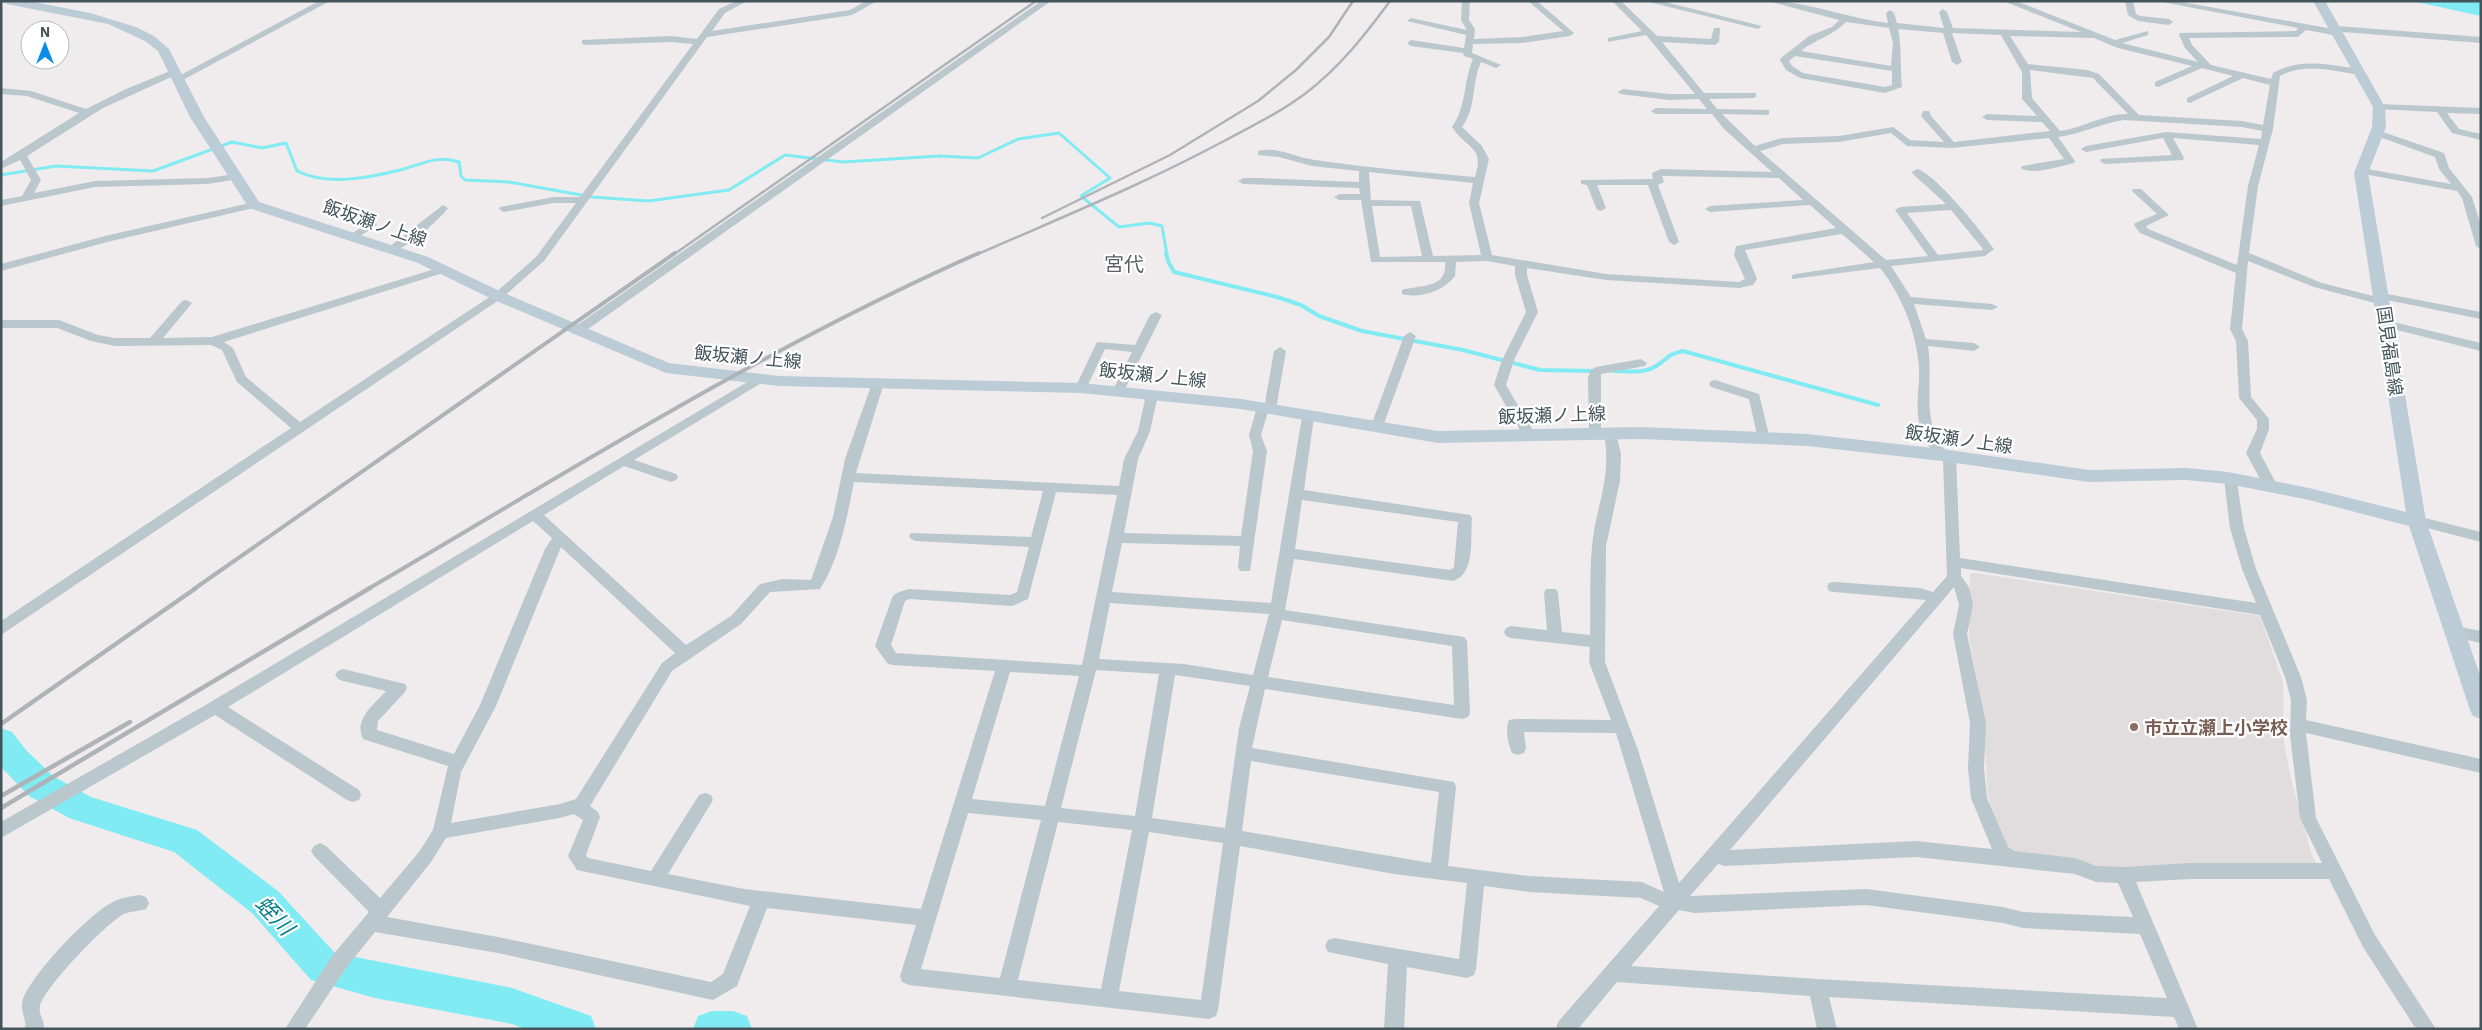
<svg xmlns="http://www.w3.org/2000/svg" width="2482" height="1030" font-family="'IBM Plex Sans','Noto Sans JP',sans-serif">
	<style>
		.education { fill: #e1dddf }
		.water { fill: #80ebf2 }
		.lines { fill: none; stroke-linecap: round; stroke-linejoin: round }
		.stream-far1 { stroke: #80ebf2; stroke-width: 3 }
		.stream { stroke: #80ebf2; stroke-width: 4 }
		.river { fill: #80ebf2; fill-rule: evenodd }
		.street { fill: #bac7cd; fill-rule: evenodd }
		.secondary { fill: #bbccd6; fill-rule: evenodd }
		.rail-far2 { stroke: #aeb3b8; stroke-width: 2.5 }
		.rail-far1 { stroke: #aeb3b8; stroke-width: 4 }
		.rail { stroke: #aeb3b8; stroke-width: 4.5 }
		.education-dot { fill: #8d6e63; stroke: #fff; stroke-width: 2 }
		.labels { text-anchor: middle; dominant-baseline: central; stroke-width: 4.5; stroke-linejoin: round; paint-order: stroke }
		.street-label { font-size: 18px; fill: #44545b; stroke: #fff }
		.education-label { font-size: 18px; font-weight: bold; fill: #785e54; stroke: #fff; text-anchor: start }
		.quarter-label { font-size: 20px; fill: #595e62; stroke: #fff }
		.near-water-label { font-size: 22px; font-style: italic; fill: #068088; stroke: #fff }
	</style>
	<rect width="100%" height="100%" fill="#f0eced"/>
	<path class="education" d="M1975 573 2260 616 2283 682 2284 742 2291 779 2312 855 2322 874H2106L2008 853 1988 798 1983 712 1969 637 1970 574Z"/>
	<path class="water" d="M2412 1H2473L2481 3V16Z"/>
	<g class="lines">
		<path class="stream-far1" d="M1 175 56 166 153 171 232 142 262 148 286 143 297 171C327 186 368 178 400 170 421 165 437 154 459 162L461 176 465 180 509 182 592 197 648 201 729 190 785 155 843 162 940 156 978 158 1018 139 1059 133 1110 178 1081 196 1119 227 1149 223 1162 226 1167 255"/>
		<path class="stream" d="M1166 253 1168 261 1174 272 1277 297 1301 305 1319 316 1362 331 1463 350 1540 370 1595 371
			M1613 371C1627 371 1644 374 1656 366 1669 358 1666 355 1683 351L1878 405"/>
		<path class="river" d="M1 728 12 732 27 751 53 776 91 797 197 830 278 891 335 953 512 988 591 1016 596 1029H525L512 1024 375 998 311 980 252 913 174 852 69 818 29 796 1 767Z
			M712 1011H733L747 1016 752 1029H693L698 1016Z"/>
		<path class="street" d="M319 1H330L181 81 173 79Z
			M736 1H747L725 13 712 31 850 10 866 1H877L852 15 707 37 544 261 502 298 1 635V621L291 428 237 382 222 350 211 345 115 346 91 341 57 328H1V320H59L98 335 115 338H150L182 301 186 300 192 303 163 338 212 337 438 268H446V272L224 342 233 348 246 377 300 422 494 294 536 257 576 203H554L504 212 499 209 500 207 554 197H580L693 44 671 42 585 45 582 44V40L671 36 697 39 719 9Z
			M1041 1H1051L581 334H573L571 331 573 328Z
			M1462 1H1470L1469 20 1475 29 1474 39 1522 37 1563 31 1528 1H1537L1574 33 1570 36 1522 43 1473 44 1472 53 1501 65 1496 68 1481 62C1471 84 1477 107 1462 127L1482 146 1489 159 1479 203 1492 255 1606 274 1739 282 1745 279 1734 255 1736 246 1836 228 1810 205 1710 212 1705 209 1710 206 1803 200 1779 178 1662 176 1664 182 1658 185 1679 242 1674 245 1669 242 1648 185H1597L1606 208 1601 211 1597 210 1587 185 1581 184V180L1653 179 1652 173 1661 169 1772 172 1724 129 1712 114H1656L1651 111 1656 108 1707 109 1699 99 1669 100 1620 94 1618 92 1623 89 1669 94H1695L1646 35 1608 42V38L1642 31 1612 1H1621L1657 36 1711 39 1714 28H1720L1719 42 1715 45 1662 42 1704 93H1756V97L1753 98 1709 99 1717 109 1769 110V114L1766 115 1722 114 1755 146 1782 138 1839 136 1893 127 1910 140 1944 142 1921 116 1923 111H1929L1931 116 1954 142 2050 131 2042 122 1987 120 1982 117 1987 114 2037 116 2022 99V72L2001 35 1952 33 1962 62 1957 65 1952 62 1943 33 1898 29C1902 47 1900 68 1902 87L1885 93 1800 78 1786 70 1780 60 1781 58 1809 36 1832 27 1839 20 1768 1C1808 1 1848 19 1888 23L1886 13 1890 10 1894 13 1897 23 1944 28 1939 12 1943 9 1947 12 1953 28 2081 32 2003 1H2016L2115 40 2148 31V35L2122 43 2198 62 2185 48 2179 35 2180 33 2296 31 2298 28 2157 1H2176L2333 29 2337 26 2481 37V43L2343 32 2339 36 2306 30 2298 37 2189 38 2192 45 2211 65 2271 79 2273 73C2296 60 2320 63 2346 67 2352 68 2360 68 2365 72L2360 75C2334 71 2305 62 2280 76L2273 129 2258 186 2249 253 2322 283 2377 297 2378 294 2382 293 2481 312V319L2387 300 2386 304 2382 305 2314 287 2248 261 2242 329 2248 341 2251 397 2269 419V429L2260 453 2277 485 2270 490 2265 488 2246 453 2257 429V420L2239 398 2236 341 2230 329 2236 273 2140 233 2134 225 2135 223 2157 214 2132 191 2133 189H2141L2169 215 2146 226 2148 229 2237 265 2248 186 2259 145 2173 138 2184 158 2183 160 2105 164 2100 161 2101 159 2172 155 2163 138 2086 152 2081 149 2086 146 2166 132 2261 139 2262 131 2242 127 2124 120C2101 123 2082 134 2058 137L2075 161 2074 163C2061 166 2031 176 2021 168L2022 166 2064 159 2049 138 1952 148 1907 146 1891 133 1839 142 1783 144 1760 151 1886 260 1928 256 1895 210 1900 207 1946 204 1913 174 1912 172 1917 169C1936 174 1981 231 1994 249L1985 256 1891 266 1911 297 1992 304 1998 307 1992 310 1914 304 1926 339 1974 343 1980 347 1974 351 1928 346C1933 375 1924 410 1936 436 1939 442 1943 447 1947 452L1954 453 1956 456 1960 558 2256 603 2242 569 2230 528 2224 479 2231 474 2236 476 2244 528 2256 569 2301 677 2307 700 2306 720 2481 759V773L2306 733 2316 818 2375 935 2436 1029H2416L2363 947 2329 879H2190L2136 882 2198 1029H2179L2174 1017 1829 997 1837 1029H1817L1810 996 1617 982 1578 1029H1556L1558 1022 1659 906 1641 898 1529 892 1484 886 1476 969 1474 975 1467 978 1407 967 1404 1029H1384L1388 964 1328 952 1325 946 1328 940 1334 938 1459 959 1467 883 1394 874 1240 846 1218 1010 1216 1016 1209 1019 909 985 902 982 900 976 916 925 767 908 737 986 713 1000 498 953 375 932 346 968 305 1029H285L332 956 369 912 314 856 311 851 314 846 320 843 326 846 380 898 419 852 433 830 448 766 363 739C353 719 375 704 386 691L343 681 338 679 335 675 338 671 343 669 405 684 407 688 405 692 378 721 377 730 454 754 480 705 545 549 552 538 533 521 228 707 359 790 361 795 359 800 353 802 347 800 215 715 1 838V822L209 703 759 375 765 379 763 382 634 460 676 474 678 477 676 480 671 482 624 466 544 515 686 645 731 616 760 584 783 579 811 580 833 517 845 459 872 383 878 379 884 383 856 473 1119 486 1124 459 1138 431 1146 395 1152 391 1156 392 1158 395 1150 431 1138 459 1124 533 1241 536 1253 451 1249 435 1257 407 1259 404 1265 403 1274 351 1280 347 1286 351 1276 409 1274 412H1268L1261 435 1267 451 1250 571H1240L1238 567 1240 546 1122 543 1112 592 1271 603 1302 417 1304 414H1312L1314 417 1304 490 1470 515 1472 518C1470 538 1476 574 1453 581L1294 559 1285 610 1464 637 1467 641 1470 713 1468 717 1462 719 1265 689 1252 748 1454 782 1456 787 1448 866 1529 876 1642 882 1664 892 1616 733 1524 732 1526 748 1524 753 1518 755 1512 753C1508 744 1505 729 1509 720L1515 719 1611 720 1589 662 1590 647 1511 638 1506 636 1504 632 1506 628 1511 626 1547 630 1544 593 1546 589H1556L1558 593 1562 632 1590 635C1591 606 1589 576 1592 547 1596 503 1612 481 1604 433L1605 430H1615L1621 454 1620 481 1606 546 1605 662 1638 750 1679 883 1926 600 1834 592 1829 591 1827 587 1829 583 1834 582 1920 588 1933 592 1947 576 1943 459 1937 458C1933 451 1926 444 1923 435 1913 413 1920 390 1919 367 1916 331 1902 296 1880 268L1792 279V275L1796 274 1874 262 1842 234 1745 250 1757 279 1753 285 1739 288 1606 280 1527 268V275L1538 312 1514 360 1506 385 1536 436 1530 440 1525 439 1494 385 1502 360 1526 312 1515 275V266L1487 261 1456 262 1455 276C1444 291 1420 299 1402 294V290C1420 285 1448 289 1445 262H1371L1361 200H1339L1334 197 1339 194H1360L1359 188 1243 184 1238 181 1243 178H1258L1359 182V171L1312 166 1279 157 1258 155V151C1278 146 1296 158 1315 160 1368 168 1422 172 1475 177 1485 146 1467 150 1452 127 1467 106 1463 82 1473 59L1464 56 1463 53 1411 46 1407 43 1411 40 1464 48 1466 35 1407 21 1411 18 1467 30 1461 20ZM1846 22 1889 28 1893 43 1891 66 1801 51C1816 39 1834 35 1846 22ZM2010 36 2094 38 2118 48 2192 66 2155 82V86L2158 87 2202 68 2233 76 2187 98V102L2190 103 2243 78 2270 85 2263 125 2242 121 2139 115 2099 74 2087 70 2028 64ZM1795 56 1892 71V85L1885 87 1803 73 1792 66 1789 61ZM2030 70 2093 78 2128 114C2105 113 2083 128 2060 131L2032 98ZM1369 172 1473 183 1469 203 1481 255 1433 256 1420 201 1371 200ZM1372 206H1411L1422 256 1380 257ZM1951 210 1983 249 1982 250 1938 255 1907 213ZM854 482 1043 491 1031 537 911 533 909 536 911 539 916 541 1029 547 1017 592 1010 595 909 589C903 591 895 592 892 598L875 646 887 663 892 665 995 671 921 909 744 889 668 874 713 800 711 795 705 793 699 795 651 871 588 858 586 855 600 817 598 812 590 806 672 671 741 624 770 592 820 589C840 558 847 517 854 482ZM1056 492 1117 495 1082 665 896 653 891 645 905 601 910 599 1012 606 1028 599ZM1302 500 1458 522 1454 567 1450 570 1295 549ZM561 547 675 653 662 663 576 799 560 804 451 823 461 772 496 706ZM1961 568 2260 615 2285 677 2291 700 2290 735 2300 818 2322 863H2190L2124 867 2096 866 2075 858 2014 851 2008 847 1987 798 1984 768 1986 723 1967 634 1973 605 1969 587 1961 576ZM1954 587 1959 605 1953 634 1970 723 1968 768 1971 798 1992 849 1916 841 1730 850ZM1110 603 1269 614 1253 675 1184 664 1099 659ZM1282 620 1452 646 1454 705 1268 677ZM1096 670 1159 674 1135 816 1061 808ZM1010 672 1079 676 1045 806 972 799ZM1175 675 1250 686 1239 728 1225 828 1152 818ZM1251 761 1439 792 1431 863 1242 831ZM968 813 1041 820 1000 978 921 969ZM574 814 583 820 568 856 577 870 750 906 723 974 711 982 498 937 387 917 431 862 446 838 560 818ZM1058 822 1132 830 1101 989 1018 980ZM1149 832 1223 843 1201 1000 1119 991ZM1916 857 2075 874 2096 882 2118 883 2133 917 2023 912 2003 907 1866 889 1690 896 1718 864 1725 866ZM1866 905 2003 923 2023 928 2140 934 2167 998 1817 979 1631 966 1679 910 1694 913Z
			M1645 1H1661L1762 26 1758 29Z
			M2125 1H2133L2136 14 2140 16 2169 19 2173 22 2169 25 2138 21 2128 15Z
			M175 69 180 72 178 74 103 108 27 156 41 180 34 193 95 181 207 178 236 174 241 177 240 179 207 184 95 187 1 206V200L22 196 31 180 20 160 1 169V162L79 113 27 96 1 94V88L31 91 86 109 126 89Z
			M2379 104 2481 108V114L2447 113 2459 129 2481 134V140L2452 133 2437 112 2376 109 2374 107Z
			M2374 131H2380L2444 153 2449 168 2472 197 2481 226V249L2476 246 2462 198 2457 191 2358 173 2357 171 2362 168 2451 184 2439 169 2435 157 2374 135Z
			M254 202 259 205 258 207 107 242 1 271V264L105 236Z
			M443 205 448 208C440 219 402 254 389 251V247Z
			M372 221 377 224 376 226 355 239H347L346 237Z
			M1156 312 1162 315 1122 395 1118 396 1112 392 1132 352 1105 349 1085 391H1077L1075 388 1097 342 1135 345 1150 315Z
			M2385 320 2481 343V351L2381 326 2379 324Z
			M1410 332 1416 336 1383 426 1377 430 1372 429 1371 426 1404 336Z
			M1641 359 1647 363 1645 366 1601 374V434L1595 438 1590 437 1589 434 1588 378 1590 371 1596 367Z
			M1715 380 1759 394 1770 439 1769 442H1759L1758 439 1749 399 1711 387 1709 384 1711 381Z
			M2417 516 2481 532V542L2412 524 2410 521 2412 518Z
			M2454 626 2481 631V643L2449 636 2447 632 2449 628Z
			M140 895 146 897 149 903 146 909C139 911 131 911 124 914 106 923 44 988 40 1006 38 1014 45 1021 44 1029H25C27 1018 19 1011 23 999 33 973 86 917 111 903 120 898 130 896 140 895Z"/>
		<path class="secondary" d="M1 1H29L90 13 136 27 154 36 169 49 204 117 259 202 428 257 504 293 669 363 779 376 1081 383 1241 399 1438 431 1640 427 1807 434 1942 449 2089 470 2186 468 2228 472 2309 488 2406 512 2354 173 2372 127 2373 107 2313 1H2325L2385 107 2386 127 2368 173 2426 521 2481 678V719L2473 716 2470 710 2409 526 2309 500 2228 484 2186 480 2089 482 1942 461 1807 446 1640 439 1438 443 1241 409 1081 393 779 386 666 373 492 299 418 263 249 208 190 117 158 51 145 41 108 24 7 4Z"/>
		<path class="rail-far2" d="M1042 218 1170 155 1258 101 1296 70 1329 37 1353 1
			M673 255 1036 1
			M976 255C1060 218 1144 184 1224 141 1252 126 1281 112 1306 93 1340 67 1365 35 1390 1"/>
		<path class="rail-far1" d="M194 589 675 253
			M368 589C568 472 766 347 979 253"/>
		<path class="rail" d="M1 724 196 588
			M1 796 130 722
			M1 808 370 588"/>
	</g>
	<circle class="education-dot" cx="2134" cy="727" r="5"/>
	<g class="labels">
		<g class="street-label">
			<text transform="translate(375 223) rotate(19)">飯坂瀬ノ上線</text>
			<text transform="translate(2390 351) rotate(82)">国見福島線</text>
			<text transform="translate(748 357) rotate(5)">飯坂瀬ノ上線</text>
			<text transform="translate(1153 375) rotate(6)">飯坂瀬ノ上線</text>
			<text transform="translate(1552 415) rotate(-2)">飯坂瀬ノ上線</text>
			<text transform="translate(1959 439) rotate(8)">飯坂瀬ノ上線</text>
		</g>
		<g class="education-label">
			<text x="2144" y="727">市立立瀬上小学校</text>
		</g>
		<g class="quarter-label">
			<text x="1124" y="263">宮代</text>
		</g>
		<g class="near-water-label">
			<text transform="translate(275 915) rotate(46)">蛭川</text>
		</g>
	</g>
	<rect width="2482" height="1030" fill="none" stroke="#44545b" stroke-width="5"/>
	<g transform="translate(45 45)"><circle r="24" fill="#ffffff" stroke="#b4bbbd"/>
	<path d="M0-4L9 19L0 12L-9 19Z" fill="#0b8deb"/>
	<text y="-8" font-size="14" font-weight="bold" text-anchor="middle" fill="#44545b">N</text>
	</g>
</svg>
